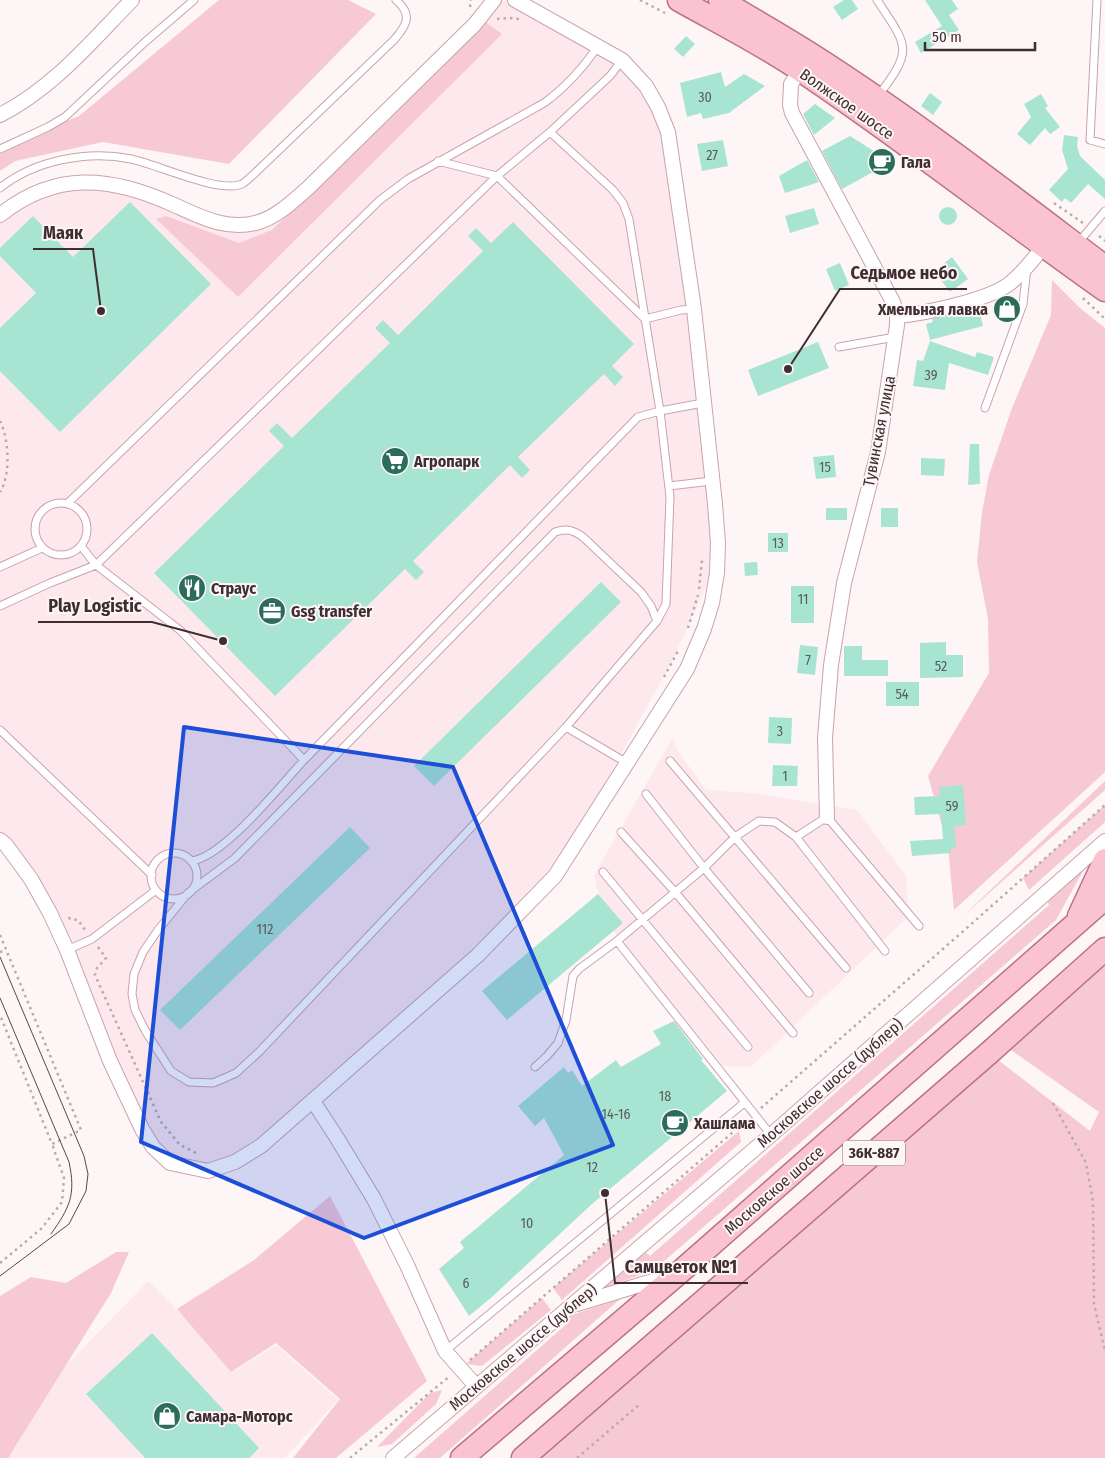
<svg xmlns="http://www.w3.org/2000/svg" width="1105" height="1458" font-family="'Fira Sans Condensed',sans-serif">
	<style>
		.built { fill: #fde9ed }
		.green { fill: #f6c9d4 }
		.building { fill: #a7e5d2 }
		.lines { fill: none; stroke-linecap: round; stroke-linejoin: round }
		.lane-casing { stroke: #caa3ac; stroke-width: 9 }
		.street-casing { stroke: #caa3ac; stroke-width: 16 }
		.primary-casing { stroke: #b87486; stroke-width: 25 }
		.path { stroke: #b6abad; stroke-width: 2.5; stroke-dasharray: 2.5 4; stroke-linecap: butt }
		.lane { stroke: #fff; stroke-width: 7 }
		.street { stroke: #fff; stroke-width: 14 }
		.primary { stroke: #fbc2d2; stroke-width: 22 }
		.tram { stroke: #56474a; stroke-width: 1 }
		.marked { fill: #1d4ed8; fill-opacity: 0.2; stroke: #1d4ed8; stroke-width: 4; stroke-linejoin: round }
		.labels { text-anchor: middle; dominant-baseline: central; stroke-width: 4; stroke-linejoin: round; paint-order: stroke }
		.number-label { font-size: 14px; fill: #585c5a }
		.shield { fill: #fef5f7; stroke: #786a6d; stroke-width: 1 }
		.shield-label { font-size: 15px; font-weight: bold; fill: #3e2e32 }
		.street-label { font-size: 16px; fill: #3e2e32; stroke: #fef5f7 }
		.poi-label { font-size: 16px; font-weight: bold; fill: #3e2e32; stroke: #fef5f7; text-anchor: start }
		.leader { fill: none; stroke: #3e2e32; stroke-width: 2 }
		.callout-dot { fill: #3e2e32; stroke: #fef5f7; stroke-width: 2 }
		.callout-label { font-size: 18px; text-anchor: middle; font-weight: bold; fill: #3e2e32; stroke: #fef5f7; stroke-width: 4; stroke-linejoin: round; paint-order: stroke }
	</style>
	<rect width="100%" height="100%" fill="#fef5f7"/>
	<path class="built" d="M493 0H515L622 60 658 107 678 203 717 563 673 659 555 876 261 1146 208 1171 153 1147 67 950 0 830V218L57 186 114 184 230 225 283 210Z
		M673 737 677 750 706 790 752 793 857 810 906 875 909 916 751 1067 723 1066 612 929 597 889 594 875Z
		M148 1281 237 1370 276 1345 338 1400 285 1458H1L33 1400Z"/>
	<path class="green" d="M219 0H348L376 14 229 164 103 142 15 161 0 171V148L79 116Z
		M484 21 502 34 238 297 156 219 166 216 239 243 272 230Z
		M1052 280 1080 308 1105 328V772L954 910 948 847 928 776 989 673 988 619 977 562 982 512 989 475 1012 408 1051 315Z
		M1105 781V790L961 918Z
		M1105 805V822L1029 890 1023 878Z
		M1084 869 1056 920 654 1270 601 1289 645 1252 650 1256 1049 905 1046 898Z
		M1105 949V1458H522L989 1053 1090 1131 1099 1112 1001 1043Z
		M739 1131 741 1142 562 1300 553 1288Z
		M330 1196 427 1381 336 1458H293L340 1399 276 1343 231 1372 177 1309 254 1260Z
		M116 1252H129L111 1293 8 1458H0V1296L31 1277 66 1283Z
		M542 1298 551 1310 482 1366 466 1364Z
		M620 1299 440 1458H414L569 1322 572 1315Z
		M442 1390 436 1404 392 1444 377 1447 430 1393Z"/>
	<path class="building" d="M844 0H852L858 9 842 20 833 7Z
		M925 0H952L958 9 949 15 959 30 921 53 915 42 942 26Z
		M686 36 695 44 683 57 674 49Z
		M721 72 725 87 744 74 765 86 729 113 703 119 701 113 687 117 680 83Z
		M930 93 942 102 933 115 921 106Z
		M1041 94 1048 106 1045 108 1060 127 1050 134 1045 128 1030 145 1017 134 1031 117 1024 104Z
		M815 104 835 118 814 135 803 114Z
		M1064 135 1078 137 1077 146 1080 156 1105 180V199L1088 184 1071 203 1065 198 1062 202 1049 190 1068 169 1062 150Z
		M850 136 891 162 842 189 822 151Z
		M723 140 728 166 702 171 697 144Z
		M807 160 819 182 785 193 779 176Z
		M130 202 211 284 60 432 0 371V328L36 293 0 256V248L33 216 73 257Z
		M939 216a9 9 0 1 1 18 0a9 9 0 1 1-18 0Z
		M814 208 819 224 790 233 785 216Z
		M513 222 634 344 612 366 623 377 615 386 604 374 518 457 530 470 522 478 510 465 413 561 424 572 416 580 405 569 275 696 154 573 284 446 269 431 277 423 292 438 390 343 375 328 383 320 398 335 483 251 468 236 476 228 491 243Z
		M952 257 968 279 950 292 934 271Z
		M840 263 849 285 835 291 826 269Z
		M979 307 983 326 930 340 926 324 933 322 932 319Z
		M930 341 975 357 977 352 994 357 988 375 949 363 945 390 913 386 917 360 923 361Z
		M818 342 829 368 758 396 748 370Z
		M970 444H979L980 484 968 485Z
		M834 455 836 477 816 479 813 457Z
		M921 458 945 459 944 476 921 475Z
		M826 508H847V520H826Z
		M881 508H898V527H881Z
		M768 533H788V552H768Z
		M757 562 758 575 745 576 744 563Z
		M601 582 621 602 434 786 414 766Z
		M791 586H814V623H791Z
		M946 642V655H963V677L920 678V643Z
		M800 645 818 647 815 675 797 673Z
		M844 646H862V660H888V676H844Z
		M886 682H919V706H886Z
		M769 717 792 718 791 744 768 743Z
		M773 765 798 766 797 786H772Z
		M963 785 966 825 954 826 956 848H951V853L912 856 910 841 943 839 941 814 915 815 914 797 940 796 939 787Z
		M350 827 370 848 180 1030 160 1010Z
		M598 894 623 923 507 1020 482 991Z
		M674 1021 703 1059 701 1060 727 1091 592 1204 493 1296 469 1316 439 1269 464 1248 460 1242 564 1155 544 1118 535 1126 518 1106 564 1067 568 1073 572 1070 582 1086 616 1060 621 1067 661 1044 653 1031Z
		M152 1333 259 1448 249 1458H145L86 1394Z"/>
	<g class="lines">
		<g class="lane-casing">
			<path id="lane" d="M877 0C908 47 914 49 878 96
				M1097 0 1090 140 1105 144
				M0 149 48 127 65 117 145 42 194 0
				M438 161 497 176 645 319 681 310 694 309
				M0 188C35 160 88 150 131 159 156 164 220 194 242 184 246 182 250 177 254 174L394 40C407 25 413 15 396 0
				M1078 243 1105 211
				M839 347 895 337
				M985 408 1023 304 1027 268
				M669 486 712 481
				M35 529a26 26 0 1 1 52 0a26 26 0 1 1-52 0Z
				M68 503 380 200 408 179 544 103C566 87 583 68 598 46
				M81 546 96 565 181 631 304 760C281 785 223 858 191 861
				M0 567 42 548
				M0 606 50 583 96 565 497 176 550 132
				M566 727 259 1052 236 1073 213 1083 189 1082 171 1071 146 1032 135 1010 132 994 134 974 143 952 158 930 188 893 235 858 555 532C567 528 573 530 583 537L641 592 651 606 657 621
				M0 730 152 875
				M304 760 638 417 660 411 629 219 623 203 613 190 550 132 610 76 622 60
				M670 761 846 968
				M627 763 566 727 657 621 666 604 670 497 660 411 703 403
				M646 794 704 868 809 993
				M621 832 675 892 793 1033
				M796 837 885 951
				M151 876a23 23 0 1 1 46 0a23 23 0 1 1-46 0Z
				M603 872 748 1047
				M617 941 771 1135
				M67 950 92 939 156 890
				M535 1067 547 1056 558 1043 566 1020 573 976 579 969 617 941 704 868 735 837 759 821 775 822 796 837 827 817 919 926
				M445 1351 744 1103"/>
		</g>
		<g class="street-casing">
			<path id="street" d="M800 70 791 84 790 105 792 113 893 302 897 316V325L878 452 844 583 831 665 825 738 827 817
				M0 115C53 88 91 42 132 0
				M0 215C55 171 110 176 172 204 199 216 227 232 259 222 278 216 293 201 308 188L475 24 494 0
				M897 316C924 314 988 300 1009 284 1022 274 1033 260 1043 247
				M0 840 6 845 31 879 50 913 67 950 110 1061 142 1129 153 1147 170 1163 208 1171 235 1162 261 1146 478 955 555 876 687 669 704 629 712 603 717 573 718 543 715 504 694 309 668 132 658 107 646 86 622 60 515 0
				M313 1101 337 1138 374 1199 407 1265 445 1351 476 1386
				M577 1304 669 1276
				M393 1458 771 1135 1105 841"/>
		</g>
		<g class="primary-casing">
			<path id="primary" d="M679 0C720 23 762 44 800 70 904 140 1003 218 1105 290
				M720 0C752 19 784 37 815 57 915 121 1010 195 1105 267
				M1079 916 1105 860
				M462 1458 680 1272 1105 898
				M523 1458 989 1053 1105 949"/>
		</g>
		<path class="path" d="M640 0 665 13
			M470 7 471 0
			M497 19 510 18 519 19
			M1054 203 1083 223
			M1099 236 1105 241
			M1083 298 1105 319
			M0 421C9 439 11 475 0 492
			M699 589 702 560
			M688 628 698 595
			M664 677 678 651
			M69 917 70 919 78 920 86 931
			M0 935 81 1130 52 1144 0 1015
			M98 947 106 958 97 968 95 975 161 1122 180 1145 198 1154
			M0 952 6 950
			M1053 1103 1086 1163 1093 1202 1094 1304 1105 1351
			M761 1108 968 927 1105 805
			M0 1263 42 1228 62 1202 64 1178 52 1144
			M470 1360 747 1120
			M350 1458 450 1376
			M577 1458 640 1404"/>
		<use href="#lane" class="lane"/>
		<use href="#street" class="street"/>
		<use href="#primary" class="primary"/>
		<path class="tram" d="M0 957 84 1156 88 1174 86 1191 69 1224 0 1276
			M0 998 69 1162C76 1195 70 1207 51 1234"/>
	</g>
	<path class="marked" d="M184 727 453 767 613 1145 364 1238 141 1142Z"/>
	<defs>
		<g id="cafe-disc" transform="scale(1.4375)"><circle r="9.5" fill="#2b6c5b" stroke="#fef5f7"/><path d="M-5.5-4.5H6V0H3Q3 3.5 0 3.5H-2.5Q-5.5 3.5-5.5 0ZM3-3.2v2h1.7v-2ZM-6 4.5H4V6H-6Z" fill="#fff"/></g>
		<g id="shop-disc" transform="scale(1.4375)"><circle r="9.5" fill="#2b6c5b" stroke="#fef5f7"/><path d="M-5-2.5h2.3a2.7 3.5 0 0 1 5.4 0H5L5.5 6h-11ZM-1.5-2.5h3a1.5 2.3 0 0 0-3 0Z" fill="#fff"/></g>
		<g id="supermarket-disc" transform="scale(1.4375)"><circle r="9.5" fill="#2b6c5b" stroke="#fef5f7"/><path d="M-6-5.5h2.5l.6 2H6L4.5 2H-2.5L-4.4-4H-6ZM-1.5 3.2a1.3 1.3 0 1 0 .1 0ZM3 3.2a1.3 1.3 0 1 0 .1 0Z" fill="#fff"/></g>
		<g id="restaurant-disc" transform="scale(1.4375)"><circle r="9.5" fill="#2b6c5b" stroke="#fef5f7"/><path d="M-5-6h1v4h1v-4h1v4h1v-4h1v5L-1.5 .5V6h-2V.5L-5-1ZM5-6V6H3V1.5H1.5Q1.5-4 5-6Z" fill="#fff"/></g>
		<g id="office-disc" transform="scale(1.4375)"><circle r="9.5" fill="#2b6c5b" stroke="#fef5f7"/><path d="M-6-3h4V-5.5h4V-3h4V5H-6ZM-1-4.5V-3h2v-1.5ZM-6 0V1H6V0Z" fill="#fff"/></g>
	</defs>
	<g fill-rule="evenodd">
		<use href="#cafe-disc" x="882" y="162"/>
		<use href="#shop-disc" x="1007" y="309"/>
		<use href="#supermarket-disc" x="395" y="461"/>
		<use href="#restaurant-disc" x="192" y="588"/>
		<use href="#office-disc" x="272" y="611"/>
		<use href="#cafe-disc" x="675" y="1123"/>
		<use href="#shop-disc" x="167" y="1416"/>
	</g>
	<g class="labels">
		<g class="number-label">
			<text x="705" y="97">30</text>
			<text x="712" y="155">27</text>
			<text x="931" y="375">39</text>
			<text x="825" y="467">15</text>
			<text x="778" y="543">13</text>
			<text x="803" y="599">11</text>
			<text x="808" y="660">7</text>
			<text x="941" y="666">52</text>
			<text x="902" y="694">54</text>
			<text x="780" y="731">3</text>
			<text x="785" y="776">1</text>
			<text x="952" y="806">59</text>
			<text x="265" y="929">112</text>
			<text x="665" y="1096">18</text>
			<text x="616" y="1114">14-16</text>
			<text x="592" y="1167">12</text>
			<text x="527" y="1223">10</text>
			<text x="466" y="1283">6</text>
		</g>
		<rect class="shield" x="843" y="1140.5" width="62" height="25" rx="4"/>
		<g class="shield-label">
			<text x="874" y="1153">36К-887</text>
		</g>
		<g class="street-label">
			<text transform="translate(847 104) rotate(35)">Волжское шоссе</text>
			<text transform="translate(879 431) rotate(-79)">Тувинская улица</text>
			<text transform="translate(830 1083) rotate(-41)">Московское шоссе (дублер)</text>
			<text transform="translate(774 1190) rotate(-41)">Московское шоссе</text>
			<text transform="translate(523 1347) rotate(-40)">Московское шоссе (дублер)</text>
		</g>
		<g class="poi-label">
			<text x="901" y="162">Гала</text>
			<text x="988" y="309" text-anchor="end">Хмельная лавка</text>
			<text x="414" y="461">Агропарк</text>
			<text x="211" y="588">Страус</text>
			<text x="291" y="611">Gsg transfer</text>
			<text x="694" y="1123">Хашлама</text>
			<text x="186" y="1416">Самара-Моторс</text>
		</g>
	</g>
	<path class="leader" d="M101 311L93 249H33M788 369L840 289H967M223 641L152 622H38M605 1193L615 1283H748"/>
	<g class="callout-dot">
		<circle cx="101" cy="311" r="5"/>
		<circle cx="788" cy="369" r="5"/>
		<circle cx="223" cy="641" r="5"/>
		<circle cx="605" cy="1193" r="5"/>
	</g>
	<g class="callout-label">
		<text x="63" y="239">Маяк</text>
		<text x="904" y="279">Седьмое небо</text>
		<text x="95" y="612">Play Logistic</text>
		<text x="681" y="1273">Самцветок №1</text>
	</g>
	<path d="M925 42v8h110v-8" fill="none" stroke="#3e2e32" stroke-width="2.5"/>
	<text x="932" y="42" font-size="15" fill="#3e2e32" stroke="#fef5f7" stroke-width="4" paint-order="stroke">50 m</text>
</svg>
